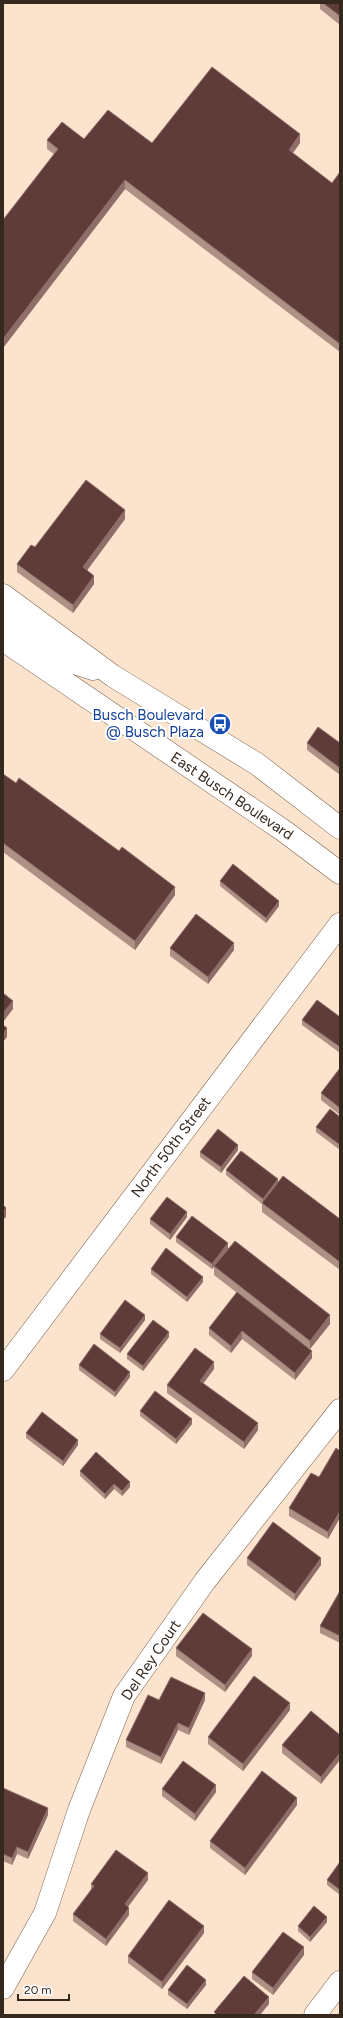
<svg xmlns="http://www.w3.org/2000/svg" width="343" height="2018" font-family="Figtree,sans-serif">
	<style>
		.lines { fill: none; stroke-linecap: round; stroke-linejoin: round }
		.minor-casing { stroke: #7a5f47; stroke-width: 23 }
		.major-casing { stroke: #7a5f47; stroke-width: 23 }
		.minor { stroke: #fff; stroke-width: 22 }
		.major { stroke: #fff; stroke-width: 22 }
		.wall { fill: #ae9084 }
		.shaded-wall { fill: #8e6e66 }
		.building { fill: #5f3c3a; stroke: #8e6e66 }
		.labels { text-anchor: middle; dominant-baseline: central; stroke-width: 4; stroke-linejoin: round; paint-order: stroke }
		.transit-label { font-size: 15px; fill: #164399; stroke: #fff; text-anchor: end }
		.street-label { font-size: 15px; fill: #35291f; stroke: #fff }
	</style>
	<rect width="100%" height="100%" fill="#fce3cd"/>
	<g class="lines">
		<g class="minor-casing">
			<path id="minor" d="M3 1370 340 924
				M3 1988 45 1913 79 1810 124 1696 205 1581 340 1410
				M315 2015 340 1982"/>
		</g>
		<g class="major-casing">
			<path id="major" d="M3 595 113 676 257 764 340 828
				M3 620 65 660 93 669
				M3 640 284 831 340 873"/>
		</g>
		<use href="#minor" class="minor"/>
		<use href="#major" class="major"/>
	</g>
	<path class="wall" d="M320 3H340V25L320 9Z
		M84 139 152 143H300L293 153 332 183 340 172V352L125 189 3 348V220L54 154 47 149V140Z
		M125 519 87 570 94 584 73 613 17 572V564L35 547Z
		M307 743H340V775L307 750Z
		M3 774 175 895 135 950 3 852Z
		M220 881 279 906 266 923 220 886Z
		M170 948 234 950 208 984 170 956Z
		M340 1017V1053L302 1025V1020Z
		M340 1068V1115L321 1100V1093Z
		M340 1117V1150L316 1132V1127Z
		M238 1150 221 1173 200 1157V1152Z
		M226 1170 278 1183 340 1219V1270L262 1212V1204L226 1175Z
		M187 1217 170 1240 150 1224V1219Z
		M176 1237 228 1249 212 1269 176 1242Z
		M214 1266 330 1324 310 1349 214 1275Z
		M151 1269 203 1282 187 1302 151 1274Z
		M237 1292 312 1358 295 1380 242 1339 231 1353 209 1335V1328Z
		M145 1320 120 1353 100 1339V1334Z
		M169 1337 143 1371 127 1359V1354Z
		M79 1365 130 1377 115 1397 79 1370Z
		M214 1369 203 1383 258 1430 244 1449 167 1393V1385Z
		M140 1411 192 1424 176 1444 140 1416Z
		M26 1433 78 1445 63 1466 26 1438Z
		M340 1451 328 1539 289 1516V1508L319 1477Z
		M80 1471 130 1487 122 1496 114 1489 105 1499 80 1476Z
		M247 1558 321 1565 295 1601 247 1565Z
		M340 1591V1643L320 1633V1626Z
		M176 1648 252 1656 225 1692 176 1656Z
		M159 1700H205L189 1735 178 1730 161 1764 126 1747V1740Z
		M290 1710 243 1771 208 1744V1737Z
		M340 1735 321 1784 282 1753V1745Z
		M3 1788 48 1815 28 1859 17 1854 12 1865 3 1861Z
		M162 1789 216 1792 195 1821 162 1796Z
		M297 1805 245 1875 210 1848V1841Z
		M340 1862V1895L327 1885V1880Z
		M148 1880 128 1906 129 1915 106 1946 73 1921V1914L91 1890V1884Z
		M327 1922 310 1942 298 1931V1926Z
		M204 1933 162 1989 128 1963V1956Z
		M304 1955 273 1995 252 1979V1972Z
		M206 1985 187 2009 168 1995V1990Z"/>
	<path class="shaded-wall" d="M300 134V143L289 158V150Z
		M125 180V189L3 348V339Z
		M125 510V519L83 576V567Z
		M94 576V584L73 613V605Z
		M175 887V895L135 950V941Z
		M279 901V906L266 923V918Z
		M234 943V950L208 984V977Z
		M13 1001V1009L3 1022V1013Z
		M7 1028V1037L3 1042V1034Z
		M238 1145V1150L221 1173V1167Z
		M278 1179V1184L263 1204V1199Z
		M6 1208V1217L3 1220V1212Z
		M187 1212V1217L170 1240V1234Z
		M228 1243V1249L212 1269V1264Z
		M203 1277V1282L187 1302V1297Z
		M145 1315V1320L120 1353V1348Z
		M330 1315V1324L310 1349V1341Z
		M242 1331V1339L231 1353V1346Z
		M169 1332V1337L143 1371V1366Z
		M312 1351V1358L295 1380V1373Z
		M214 1362V1369L200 1388V1381Z
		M130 1372V1377L115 1397V1392Z
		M192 1419V1424L176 1444V1439Z
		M258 1423V1430L244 1449V1442Z
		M78 1440V1445L63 1466V1461Z
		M130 1482V1487L122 1496V1491Z
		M114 1484V1489L105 1499V1494Z
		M340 1511V1518L328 1539V1532Z
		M321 1558V1565L295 1601V1594Z
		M252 1649V1656L225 1692V1685Z
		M205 1693V1700L189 1735V1728Z
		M290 1703V1710L243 1771V1764Z
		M178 1723V1730L161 1764V1757Z
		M340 1753V1760L321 1784V1777Z
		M216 1785V1792L195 1821V1814Z
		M297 1798V1805L245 1875V1868Z
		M48 1808V1815L28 1859V1852Z
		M17 1847V1854L12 1865V1858Z
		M148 1873V1880L125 1911V1904Z
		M129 1908V1915L106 1946V1939Z
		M327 1917V1922L310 1942V1937Z
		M204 1926V1933L162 1989V1982Z
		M304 1947V1955L273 1995V1988Z
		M206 1980V1985L187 2009V2004Z
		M269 1997V2004L260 2015H254Z"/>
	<path class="building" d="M323 3H340V16Z
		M212 67 300 134 289 150 332 183 340 172V344L125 180 3 339V220L58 149 47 140 62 122 84 139 108 110 152 143Z
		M86 480 125 510 83 567 94 576 73 605 17 564 31 545 35 547Z
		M318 727 340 743V768L307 743Z
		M3 774 16 783 19 778 119 851 122 847 175 887 135 941 3 843Z
		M233 864 279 901 266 918 220 881Z
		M196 914 234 943 208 977 170 948Z
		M3 993 13 1001 3 1013Z
		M317 1000 340 1017V1047L302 1020Z
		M3 1025 7 1028 3 1034Z
		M340 1068V1108L321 1093Z
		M330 1109 340 1117V1145L316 1127Z
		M218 1129 238 1145 221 1167 200 1152Z
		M241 1151 278 1179 263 1199 226 1170Z
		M283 1176 340 1219V1262L262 1203Z
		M167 1197 187 1212 170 1234 150 1219Z
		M3 1205 6 1208 3 1212Z
		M192 1216 228 1243 212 1264 176 1237Z
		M235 1241 330 1315 310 1341 214 1266Z
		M166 1248 203 1277 187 1297 151 1269Z
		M237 1292 312 1351 295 1373 242 1331 231 1346 209 1328Z
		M125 1300 145 1315 120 1348 100 1334Z
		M153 1320 169 1332 143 1366 127 1354Z
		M94 1344 130 1372 115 1392 79 1365Z
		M195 1348 214 1362 200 1381 258 1423 244 1442 167 1385Z
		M155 1391 192 1419 176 1439 140 1411Z
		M42 1412 78 1440 63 1461 26 1433Z
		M336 1448 340 1451V1511L328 1532 289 1508 311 1473 319 1477Z
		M96 1452 130 1482 122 1491 114 1484 105 1494 80 1471Z
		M273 1522 321 1558 295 1594 247 1558Z
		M340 1591V1636L320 1626Z
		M203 1613 252 1649 225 1685 176 1648Z
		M254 1676 290 1703 243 1764 208 1737Z
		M171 1677 205 1693 189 1728 178 1723 161 1757 126 1740 148 1695 159 1700Z
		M311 1711 340 1735V1753L321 1777 282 1745Z
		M183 1761 216 1785 195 1814 162 1789Z
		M262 1771 297 1798 245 1868 210 1841Z
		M3 1788 48 1808 28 1852 17 1847 12 1858 3 1854Z
		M116 1850 148 1873 125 1904 129 1908 106 1939 73 1914 94 1886 91 1884Z
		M340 1862V1890L327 1880Z
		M169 1900 204 1926 162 1982 128 1956Z
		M314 1906 327 1917 310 1937 298 1926Z
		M283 1932 304 1947 273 1988 252 1972Z
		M187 1965 206 1980 187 2004 168 1990Z
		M244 1976 269 1997 254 2015H217L214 2012Z"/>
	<defs>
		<g id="bus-disc" transform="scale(1.15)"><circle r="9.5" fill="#1a4fb4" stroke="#fff"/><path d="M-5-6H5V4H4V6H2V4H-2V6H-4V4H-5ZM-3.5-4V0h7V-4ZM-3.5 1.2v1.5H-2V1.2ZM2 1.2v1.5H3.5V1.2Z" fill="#fff"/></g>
	</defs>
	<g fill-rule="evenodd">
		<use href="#bus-disc" x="220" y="724"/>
	</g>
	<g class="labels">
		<g class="transit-label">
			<text x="204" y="715">Busch Boulevard<tspan x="204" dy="17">@ Busch Plaza</tspan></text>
		</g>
		<g class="street-label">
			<text transform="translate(232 796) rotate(34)">East Busch Boulevard</text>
			<text transform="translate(171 1147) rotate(-53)">North 50th Street</text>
			<text transform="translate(151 1660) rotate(-56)">Del Rey Court</text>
		</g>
	</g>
	<rect width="343" height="2018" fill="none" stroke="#35291f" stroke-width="8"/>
	<path d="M18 1994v6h51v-6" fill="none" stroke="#35291f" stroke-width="2"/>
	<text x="24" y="1994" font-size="12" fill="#35291f" stroke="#ffffff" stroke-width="3" paint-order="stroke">20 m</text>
</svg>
